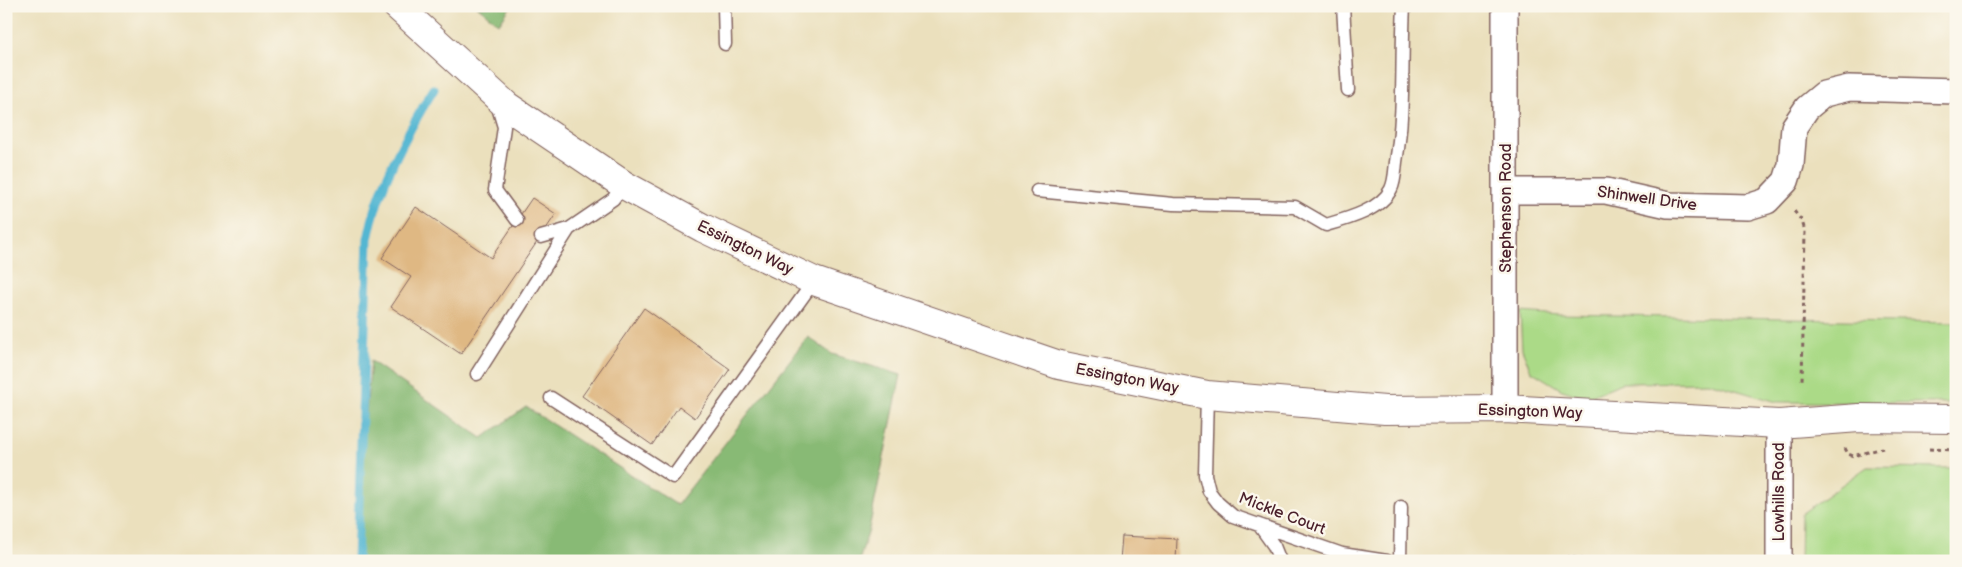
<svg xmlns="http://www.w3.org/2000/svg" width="1962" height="567" font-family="'Balsamiq Sans',sans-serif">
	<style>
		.green { fill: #abda87; stroke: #7a7c59 }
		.forest { fill: #88ba74; stroke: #696c50 }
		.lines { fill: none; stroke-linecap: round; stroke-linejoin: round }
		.stream { stroke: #53b6d2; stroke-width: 9 }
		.building { fill: #dfb883 }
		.service-casing { stroke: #82635e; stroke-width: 15 }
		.minor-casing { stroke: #82635e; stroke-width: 28 }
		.tertiary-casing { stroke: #82635e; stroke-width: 30 }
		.path { stroke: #82635e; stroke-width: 3; stroke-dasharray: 4 4; stroke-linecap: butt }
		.service { stroke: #fff; stroke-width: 12 }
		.minor { stroke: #fff; stroke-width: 25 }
		.tertiary { stroke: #fff; stroke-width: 28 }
		.labels { text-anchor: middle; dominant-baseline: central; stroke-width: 5; stroke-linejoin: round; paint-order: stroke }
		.street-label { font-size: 16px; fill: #4a1f2b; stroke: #fbf7ec }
	</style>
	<rect width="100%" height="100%" fill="#fbf7ec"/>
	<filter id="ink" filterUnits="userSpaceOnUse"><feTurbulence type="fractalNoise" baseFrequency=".02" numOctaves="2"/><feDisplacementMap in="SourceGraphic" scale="10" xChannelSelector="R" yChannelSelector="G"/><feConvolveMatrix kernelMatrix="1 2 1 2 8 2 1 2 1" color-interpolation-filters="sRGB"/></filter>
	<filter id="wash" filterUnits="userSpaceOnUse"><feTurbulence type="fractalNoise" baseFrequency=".0096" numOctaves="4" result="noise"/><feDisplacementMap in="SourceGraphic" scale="20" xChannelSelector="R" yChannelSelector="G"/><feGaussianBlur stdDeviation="1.12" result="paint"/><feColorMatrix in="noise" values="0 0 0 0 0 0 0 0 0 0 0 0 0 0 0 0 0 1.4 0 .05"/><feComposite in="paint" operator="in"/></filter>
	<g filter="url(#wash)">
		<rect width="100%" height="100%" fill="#ebe0bd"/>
		<path class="green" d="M1520 312 1559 315 1956 322V403L1777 402 1708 382 1621 383 1587 398 1562 390 1531 371 1522 349Z
			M1867 467 1956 468V561H1800L1801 514Z"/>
		<path class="forest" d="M477 6H511L499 24Z
			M808 337 832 354 901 375 869 529 859 561H357L359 485 371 361 482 438 526 407 677 505Z"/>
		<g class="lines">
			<path class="stream" d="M357 561 368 239C378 186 406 134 434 89"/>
		</g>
		<g id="blocks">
			<path class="building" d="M532 198 556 214 461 354 391 307 411 277 382 258 416 207 491 258Z
				M644 308 730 369 695 418 679 406 652 445 582 396Z
				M1122 536 1177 539 1176 561H1120Z
				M1568 556 1593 560V561H1568Z"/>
		</g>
	</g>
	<g filter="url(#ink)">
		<use href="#blocks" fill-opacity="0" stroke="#82635e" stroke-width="1"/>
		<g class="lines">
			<g class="service-casing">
				<path id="service" d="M724 6 725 44
					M1343 6 1348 90
					M497 104 504 127 495 190 517 220
					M1037 191 1173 204 1295 207 1326 225C1347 219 1381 210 1391 189 1395 181 1395 170 1396 162 1405 110 1401 59 1404 6
					M541 237 569 229 613 199 624 185
					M477 374 569 229
					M1207 395 1205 475 1209 491 1218 503 1233 516 1342 554 1387 561
					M551 398 673 477 814 281
					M1259 525 1274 546 1280 561
					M1400 561 1401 507"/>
			</g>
			<g class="minor-casing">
				<path id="minor" d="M1506 191H1606L1668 205 1748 207 1767 201 1786 181 1791 165 1794 127 1807 108 1824 94 1849 88 1956 91
					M1505 409V6
					M1779 561V424"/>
			</g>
			<g class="tertiary-casing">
				<path id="tertiary" d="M397 6 507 106 624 185 703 228 814 281 1059 365 1207 395 1385 410 1505 409 1779 424 1859 418 1956 419"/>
			</g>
			<path class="path" d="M1794 211 1802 221 1805 231 1802 382
				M1845 448 1848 454 1853 456 1883 448
				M1929 449 1956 450"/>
			<use href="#service" class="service"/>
			<use href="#minor" class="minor"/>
			<use href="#tertiary" class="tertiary"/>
		</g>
	</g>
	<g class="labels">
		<g class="street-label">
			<text transform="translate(1647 199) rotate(8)">Shinwell Drive</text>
			<text transform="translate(1506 208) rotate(-90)">Stephenson Road</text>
			<text transform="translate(745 248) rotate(26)">Essington Way</text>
			<text transform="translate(1127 379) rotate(11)">Essington Way</text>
			<text transform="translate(1530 412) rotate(2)">Essington Way</text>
			<text transform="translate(1779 492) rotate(-90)">Lowhills Road</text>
			<text transform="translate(1282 514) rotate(21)">Mickle Court</text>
		</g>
	</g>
	<rect width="1962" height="567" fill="none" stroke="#fbf7ec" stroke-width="25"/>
</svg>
